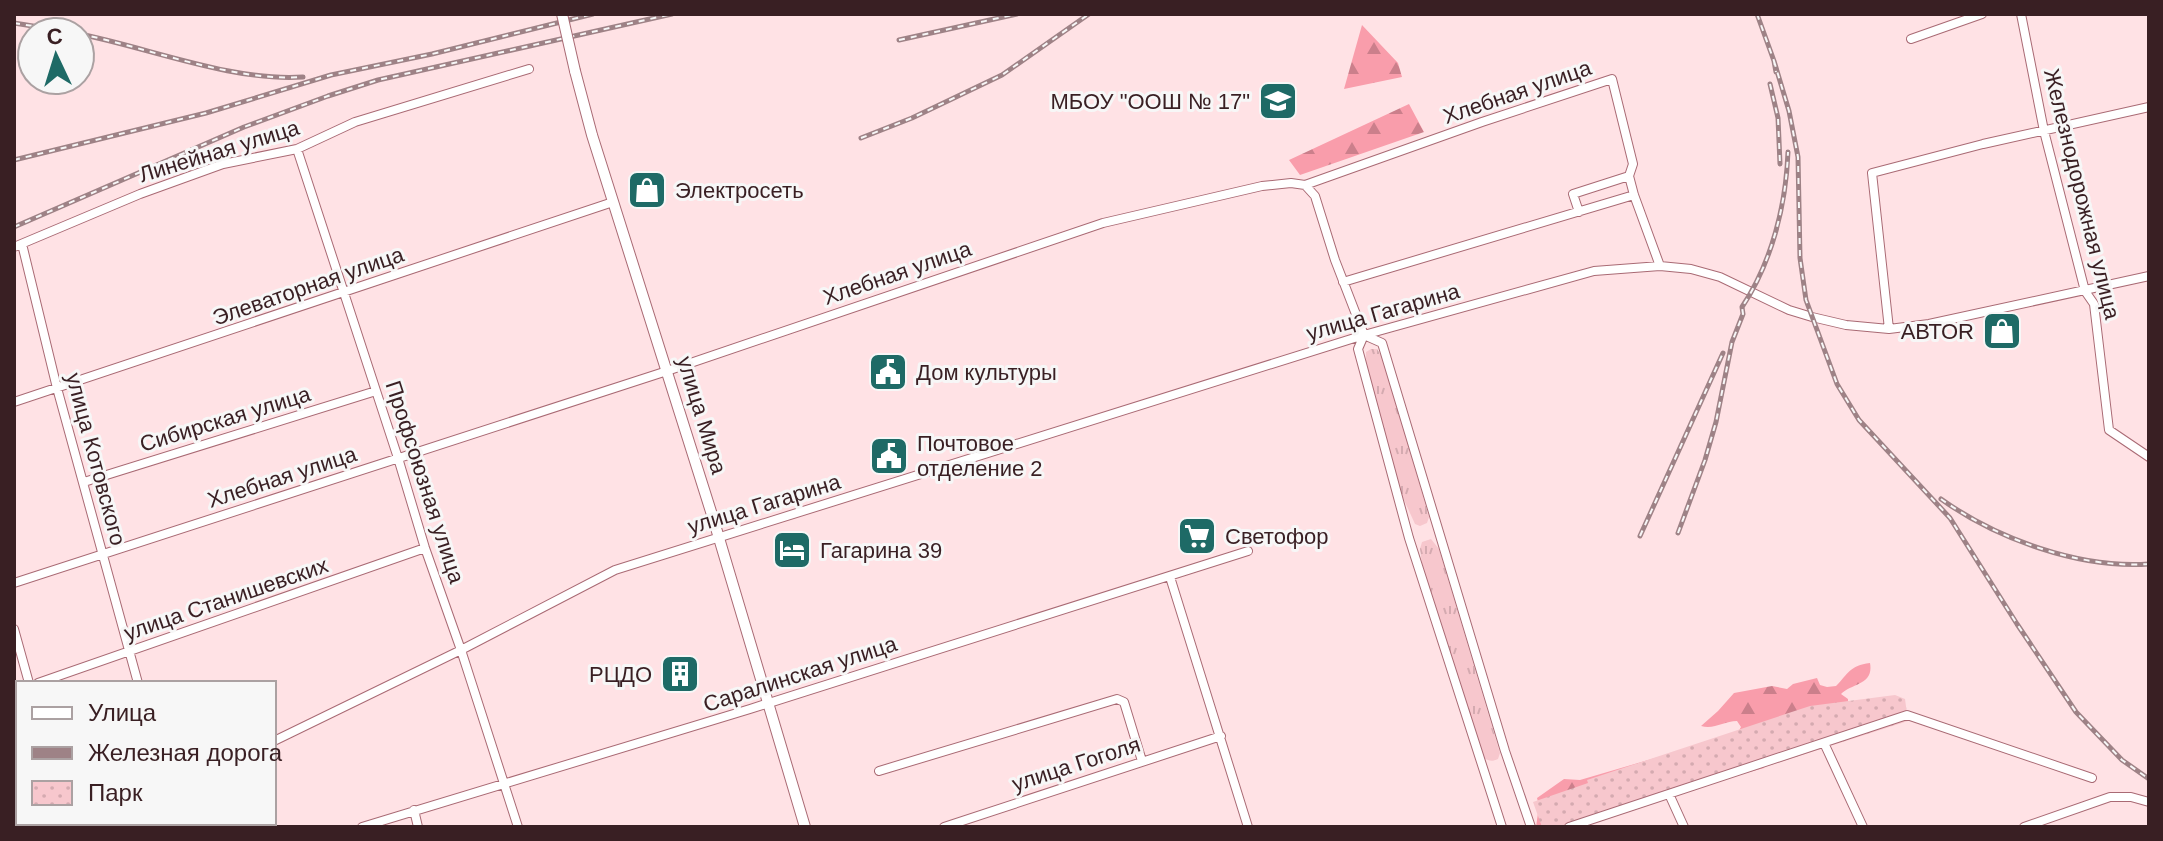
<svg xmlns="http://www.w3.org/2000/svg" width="2163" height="841" font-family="Arial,sans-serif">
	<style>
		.grass { fill: url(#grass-tufts) }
		.forest { fill: url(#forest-firs) }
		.park { fill: url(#park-dots) }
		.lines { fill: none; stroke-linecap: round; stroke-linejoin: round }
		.minor-casing { stroke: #a96a74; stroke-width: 10 }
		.major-casing { stroke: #a96a74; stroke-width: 12 }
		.minor { stroke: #fff; stroke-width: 8 }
		.major { stroke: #fff; stroke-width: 10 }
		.rail-casing { stroke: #9e8286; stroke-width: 5 }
		.rail { stroke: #f7f7f7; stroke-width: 2; stroke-dasharray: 6; stroke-linecap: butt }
		.major-bridge-casing { stroke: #a96a74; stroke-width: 12; stroke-linecap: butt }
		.major-bridge { stroke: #fff; stroke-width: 10 }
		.labels { text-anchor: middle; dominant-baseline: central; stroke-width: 6; stroke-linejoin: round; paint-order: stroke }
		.street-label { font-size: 22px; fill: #391f23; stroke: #f7f7f7 }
		.poi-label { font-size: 22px; fill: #391f23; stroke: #f7f7f7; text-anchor: start }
	</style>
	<defs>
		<pattern id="grass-tufts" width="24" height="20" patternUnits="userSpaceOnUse" patternTransform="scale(2)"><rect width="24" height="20" fill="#f7c7cd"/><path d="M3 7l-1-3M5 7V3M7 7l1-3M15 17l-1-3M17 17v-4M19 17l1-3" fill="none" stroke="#d4aab0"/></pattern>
		<pattern id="forest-firs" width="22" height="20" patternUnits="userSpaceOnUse" patternTransform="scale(2)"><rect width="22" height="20" fill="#f99dab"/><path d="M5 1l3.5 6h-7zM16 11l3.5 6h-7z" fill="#cb7f8b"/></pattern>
		<pattern id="park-dots" width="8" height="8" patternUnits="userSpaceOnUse" patternTransform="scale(2)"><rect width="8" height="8" fill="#f7c7cd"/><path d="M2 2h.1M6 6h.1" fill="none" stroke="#d4aab0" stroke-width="1.8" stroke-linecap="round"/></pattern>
	</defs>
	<rect width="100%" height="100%" fill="#ffe2e5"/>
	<path class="grass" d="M1371 349H1377L1383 358 1429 517 1427 523 1420 526 1415 524 1399 489 1366 364V352Z
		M1431 539 1439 549 1500 753 1498 759C1492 762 1489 761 1484 758L1422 564 1420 549 1422 542Z"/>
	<path class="forest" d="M1362 25 1398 63 1402 77 1344 89Z
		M1409 104 1424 132 1300 175 1289 160Z
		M1870 663C1874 685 1852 683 1841 694L1848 699V701L1869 707 1769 753 1764 768 1550 827H1536L1539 806 1537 798 1564 779 1580 780 1737 734 1741 727 1737 721C1724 721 1714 730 1701 726L1718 711 1734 693 1772 686 1787 689 1793 684 1817 678 1820 685 1827 687 1836 686C1849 673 1849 666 1870 663Z"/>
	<path class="park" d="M1895 695 1905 699 1908 721 1577 827H1542L1533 802 1588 783 1587 780 1810 706Z"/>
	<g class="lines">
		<g class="minor-casing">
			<path id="minor" d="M2021 14 2044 131 2085 291 2094 304 2109 430 2149 457
				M1911 39 1982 14
				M297 149 398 458 425 548 461 650 518 827
				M1305 185 1315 196 1335 260 1364 335 1382 343 1505 751 1531 827
				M1579 212 1573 194 1629 176
				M22 244 57 388 138 683
				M14 247 140 194 223 164 297 149 355 122 529 69
				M1343 282 1634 195
				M1889 329 1872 173 1983 144 2149 107
				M1364 335 1358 349 1409 538 1502 827
				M14 402 613 202
				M84 482 376 391
				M1170 577 1248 827
				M14 583 667 371 1103 223 1262 186 1291 183 1305 185 1482 122 1612 79 1633 164 1629 176 1634 195 1660 266
				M14 629 29 683
				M38 683 425 548
				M14 691 18 690
				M274 741 461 650 615 570 1364 335 1594 271 1660 266 1691 269 1720 277 1789 310 1812 317 1846 325 1889 329 1929 324 2149 276
				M1824 743 1863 827
				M879 771 1117 699 1124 702 1142 761
				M1669 794 1684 827
				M414 810 418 827
				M84 823 87 827
				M174 823 175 827
				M101 827 109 823
				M362 827 750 709 1248 551
				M944 827 1221 736
				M1569 827 1907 715 2092 778
				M2024 827 2110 797H2131L2149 802"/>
		</g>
		<g class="major-casing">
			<path id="major" d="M575 71 592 135 713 518 805 827"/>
		</g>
		<use href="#minor" class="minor"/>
		<use href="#major" class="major"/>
		<g class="rail-casing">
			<path id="rail" d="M1757 14 1774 61 1776 72
				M14 23 70 32
				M80 34C149 48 234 82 303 77
				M899 40 1017 14
				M1774 61 1789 111 1798 157 1800 258 1806 300 1837 384 1859 420 1950 518 2017 624 2076 712 2122 760 2149 779
				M1770 84 1778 118 1780 164
				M861 138 912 118 1002 75 1089 14
				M14 160 206 113 331 75 432 54 593 14
				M14 227 244 127 328 96 378 80 672 14
				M1941 499C1997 539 2080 569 2149 564
				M1678 533 1705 460 1716 422 1732 342 1743 314 1742 307C1772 262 1786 205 1788 152
				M1640 536 1723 353"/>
		</g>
		<use href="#rail" class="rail"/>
		<g class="major-bridge-casing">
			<path id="major-bridge" d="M562 14 575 71"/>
		</g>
		<use href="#major-bridge" class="major-bridge"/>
	</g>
	<defs>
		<g id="school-square" transform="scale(2)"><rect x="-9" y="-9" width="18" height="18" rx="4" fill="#1e6a66" stroke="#f7f7f7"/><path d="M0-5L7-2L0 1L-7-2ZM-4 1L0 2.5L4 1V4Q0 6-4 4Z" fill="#fff"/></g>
		<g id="shop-square" transform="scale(2)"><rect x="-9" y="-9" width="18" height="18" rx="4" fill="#1e6a66" stroke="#f7f7f7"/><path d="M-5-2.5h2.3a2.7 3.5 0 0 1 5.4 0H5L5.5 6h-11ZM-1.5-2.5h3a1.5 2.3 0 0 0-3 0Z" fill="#fff"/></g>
		<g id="civic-square" transform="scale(2)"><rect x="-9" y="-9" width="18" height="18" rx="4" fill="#1e6a66" stroke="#f7f7f7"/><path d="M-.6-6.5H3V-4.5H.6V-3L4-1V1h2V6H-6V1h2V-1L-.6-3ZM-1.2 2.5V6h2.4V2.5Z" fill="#fff"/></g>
		<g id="supermarket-square" transform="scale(2)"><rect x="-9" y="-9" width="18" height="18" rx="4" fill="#1e6a66" stroke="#f7f7f7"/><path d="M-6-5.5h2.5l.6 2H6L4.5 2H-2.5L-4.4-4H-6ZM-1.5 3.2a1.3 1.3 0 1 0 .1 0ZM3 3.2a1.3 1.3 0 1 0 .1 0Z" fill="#fff"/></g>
		<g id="hotel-square" transform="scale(2)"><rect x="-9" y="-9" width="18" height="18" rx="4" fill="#1e6a66" stroke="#f7f7f7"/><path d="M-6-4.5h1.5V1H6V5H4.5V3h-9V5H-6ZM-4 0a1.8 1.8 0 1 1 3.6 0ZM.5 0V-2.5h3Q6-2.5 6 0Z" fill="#fff"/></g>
		<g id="building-square" transform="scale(2)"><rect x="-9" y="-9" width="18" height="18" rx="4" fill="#1e6a66" stroke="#f7f7f7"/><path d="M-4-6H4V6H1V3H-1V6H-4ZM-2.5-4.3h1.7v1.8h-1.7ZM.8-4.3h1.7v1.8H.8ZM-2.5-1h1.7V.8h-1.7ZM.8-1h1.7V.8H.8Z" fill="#fff"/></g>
	</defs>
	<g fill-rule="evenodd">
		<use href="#school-square" x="1278" y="101"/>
		<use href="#shop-square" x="647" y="190"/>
		<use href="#shop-square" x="2002" y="331"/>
		<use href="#civic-square" x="888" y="372"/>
		<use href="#civic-square" x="889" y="456"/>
		<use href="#supermarket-square" x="1197" y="536"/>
		<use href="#hotel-square" x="792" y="550"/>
		<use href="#building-square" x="680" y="674"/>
	</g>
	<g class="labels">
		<g class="street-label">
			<text transform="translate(1517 92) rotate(-19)">Хлебная улица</text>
			<text transform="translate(219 151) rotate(-17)">Линейная улица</text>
			<text transform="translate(2082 194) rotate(76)">Железнодорожная улица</text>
			<text transform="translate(897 273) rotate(-19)">Хлебная улица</text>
			<text transform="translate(308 286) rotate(-19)">Элеваторная улица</text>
			<text transform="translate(1383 312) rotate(-16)">улица Гагарина</text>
			<text transform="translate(702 415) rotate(73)">улица Мира</text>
			<text transform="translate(225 419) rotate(-17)">Сибирская улица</text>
			<text transform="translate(96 459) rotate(75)">улица Котовского</text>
			<text transform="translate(282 477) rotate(-18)">Хлебная улица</text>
			<text transform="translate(425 482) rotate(72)">Профсоюзная улица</text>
			<text transform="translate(764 504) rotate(-17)">улица Гагарина</text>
			<text transform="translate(226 599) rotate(-19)">улица Станишевских</text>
			<text transform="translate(800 674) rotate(-18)">Саралинская улица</text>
			<text transform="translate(1076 764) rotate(-18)">улица Гоголя</text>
		</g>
		<g class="poi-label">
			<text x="1250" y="101" text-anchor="end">МБОУ "ООШ № 17"</text>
			<text x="675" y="190">Электросеть</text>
			<text x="1974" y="331" text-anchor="end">АВТОR</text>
			<text x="916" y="372">Дом культуры</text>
			<text x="917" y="443">Почтовое<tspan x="917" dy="25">отделение 2</tspan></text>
			<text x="1225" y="536">Светофор</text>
			<text x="820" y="550">Гагарина 39</text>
			<text x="652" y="674" text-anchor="end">РЦДО</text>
		</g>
	</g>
	<rect width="2163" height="841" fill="none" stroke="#391f23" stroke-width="32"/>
	<rect x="16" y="681" width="260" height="144" fill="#f7f7f7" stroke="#aba1a2" stroke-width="2"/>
	<rect x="32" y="707" width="40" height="12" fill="#ffffff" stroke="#aba1a2" stroke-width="2"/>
	<text x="88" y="721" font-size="24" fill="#391f23">Улица</text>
	<rect x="32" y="747" width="40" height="12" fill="#9e8286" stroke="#aba1a2" stroke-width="2"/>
	<text x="88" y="761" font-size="24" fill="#391f23">Железная дорога</text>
	<rect x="32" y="781" width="40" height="24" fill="url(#park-dots)" stroke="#aba1a2" stroke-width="2"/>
	<text x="88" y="801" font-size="24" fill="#391f23">Парк</text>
	<g transform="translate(56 56) rotate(356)"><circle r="38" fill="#f7f7f7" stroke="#aba1a2" stroke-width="2"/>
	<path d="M0-6L14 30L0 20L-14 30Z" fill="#1e6a66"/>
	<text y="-12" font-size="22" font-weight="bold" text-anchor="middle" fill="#391f23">С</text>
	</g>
</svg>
